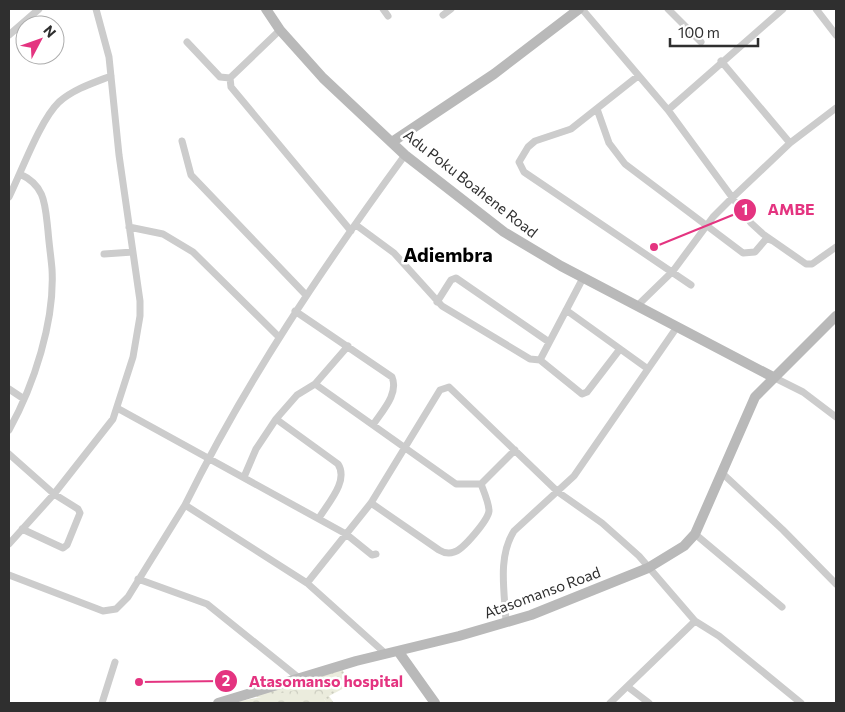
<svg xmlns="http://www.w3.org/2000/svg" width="845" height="712" font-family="Commissioner,sans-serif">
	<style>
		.grass { fill: url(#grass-dots) }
		.forest { fill: url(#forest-crowns) }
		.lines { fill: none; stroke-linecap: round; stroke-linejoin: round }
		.street { stroke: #ccc; stroke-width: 7 }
		.secondary { stroke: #b9b9b9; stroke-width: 10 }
		.labels { text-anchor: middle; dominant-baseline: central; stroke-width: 5; stroke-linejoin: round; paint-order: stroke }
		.street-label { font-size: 15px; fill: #2f2f2f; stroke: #fff }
		.district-label { font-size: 20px; font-weight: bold; fill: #000; stroke: #fff }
		.leader { fill: none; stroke: #e43480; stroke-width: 2 }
		.callout-dot { fill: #e43480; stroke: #fff; stroke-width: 2 }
		.mark-label { font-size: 15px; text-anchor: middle; font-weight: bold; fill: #fff }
		.callout-label { font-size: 16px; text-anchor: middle; font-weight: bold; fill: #e43480; stroke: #fff; stroke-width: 5; stroke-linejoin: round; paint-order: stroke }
	</style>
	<defs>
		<pattern id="grass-dots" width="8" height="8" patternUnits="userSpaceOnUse" patternTransform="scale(1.25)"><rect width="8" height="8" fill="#ebecdd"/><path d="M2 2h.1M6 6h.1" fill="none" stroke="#cacbbe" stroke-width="1.8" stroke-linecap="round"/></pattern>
		<pattern id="forest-crowns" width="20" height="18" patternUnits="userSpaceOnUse" patternTransform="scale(1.25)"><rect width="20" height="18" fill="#ebecdd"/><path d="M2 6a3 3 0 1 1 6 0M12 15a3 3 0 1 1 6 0" fill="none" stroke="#cacbbe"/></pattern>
	</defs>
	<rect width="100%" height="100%" fill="#fff"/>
	<path class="grass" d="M342 667 348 686 329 696 334 703H327L324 699 254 697 229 703Z"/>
	<path class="forest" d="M321 685 328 696 324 699 327 703H231Z"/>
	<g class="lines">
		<path class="street" d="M383 9 388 16
			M582 9 668 110 751 223 763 234 806 264H812L836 247
			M668 9 701 42
			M816 9 836 35
			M443 15 451 9
			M9 35 39 9
			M187 42 220 77 230 78 231 87 351 231
			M721 61 790 143
			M638 76 571 129 535 141 528 147 519 162 524 172 691 285
			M230 78 280 30
			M597 109 609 143 625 164 743 253 755 252 767 238 771 240
			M668 110 783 9
			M182 141 191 175 305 294
			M9 197C21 173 40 120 59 102 74 89 93 83 111 76
			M356 225 394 253 442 306 530 359 540 360 582 394 587 392 620 349
			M129 227 163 234 193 252 279 337
			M104 254 133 252
			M437 302 451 280 456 278 549 342
			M637 306 673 271 713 217 732 198 790 143 836 108
			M566 310 648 369
			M295 311 392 377C399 394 382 411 373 425
			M540 360 583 278
			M773 377 803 392 836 417
			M315 384 456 484H481L515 450
			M9 389 24 399
			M117 408 346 534 372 555 376 554
			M276 419 338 464C349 481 328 503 319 518
			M9 430C34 385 55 321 52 269 51 257 49 244 48 231 45 205 46 186 20 174
			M9 454 54 494 78 509 80 513 67 545 63 548 22 529
			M722 473 783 530 836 584
			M244 477 256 449 276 419 297 395 315 384 348 346
			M371 503 439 550C444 553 449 554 454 552 463 550 488 520 489 511 489 503 484 492 481 484
			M695 534 782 607
			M9 544 54 494 113 419 133 357 140 316V301L119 155 109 57 96 9
			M9 575 103 611 116 609 128 597 185 505
			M138 579 207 604 299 678
			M307 583 371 503 440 390 449 387 558 492 602 523 639 556 695 621 719 636 801 703
			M506 623C505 593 497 558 514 531L574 476 677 327
			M386 654 307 583 185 505C246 381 323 267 405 155
			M628 687 649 703
			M102 703 115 662
			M610 703 695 621"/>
		<path class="secondary" d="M266 9 280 30 323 78 405 155 504 232 561 266 773 377
			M392 142 494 74 579 9
			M398 651 435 703
			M218 703 356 661 459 636 531 615 648 568 684 546 695 534 755 397 836 316"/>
	</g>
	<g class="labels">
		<g class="street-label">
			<text transform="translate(471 183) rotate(38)">Adu Poku Boahene Road</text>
			<text transform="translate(542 592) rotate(-20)">Atasomanso Road</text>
		</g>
		<g class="district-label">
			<text x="448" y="254">Adiembra</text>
		</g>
	</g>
	<path class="leader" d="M654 247L745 210M139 682L226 681"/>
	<g class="callout-dot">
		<circle cx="654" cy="247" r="5"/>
		<circle cx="139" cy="682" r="5"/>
		<circle cx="745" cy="210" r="12"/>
		<circle cx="226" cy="681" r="12"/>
	</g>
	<g class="mark-label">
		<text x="745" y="215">1</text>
		<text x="226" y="686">2</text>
	</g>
	<g class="callout-label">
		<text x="791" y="215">AMBE</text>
		<text x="326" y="687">Atasomanso hospital</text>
	</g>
	<rect width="845" height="712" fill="none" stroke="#2f2f2f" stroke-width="20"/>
	<g transform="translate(40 40) rotate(49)"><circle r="24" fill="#ffffff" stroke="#acacac"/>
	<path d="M0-4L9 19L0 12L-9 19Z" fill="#e43480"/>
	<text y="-8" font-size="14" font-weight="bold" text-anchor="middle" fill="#2f2f2f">N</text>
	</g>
	<path d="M670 38v8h88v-8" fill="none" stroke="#2f2f2f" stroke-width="2.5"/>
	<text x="678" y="38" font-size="15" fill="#2f2f2f" stroke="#ffffff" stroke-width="4" paint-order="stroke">100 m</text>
</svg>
